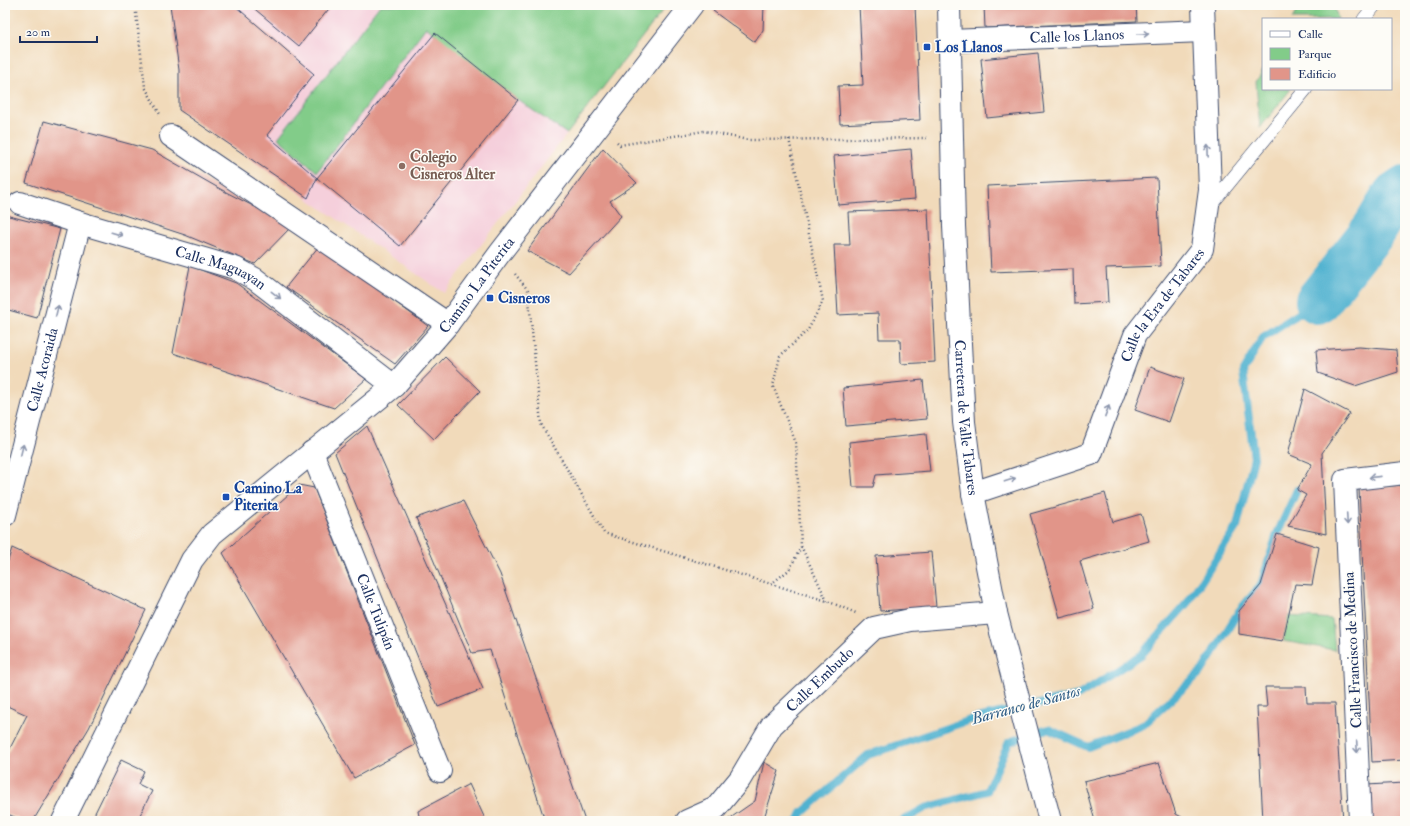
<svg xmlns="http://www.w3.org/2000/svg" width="1410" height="826" font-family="'IM FELL Double Pica',serif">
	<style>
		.built { fill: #f5cfdb }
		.green { fill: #82cc89; stroke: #4e7e74 }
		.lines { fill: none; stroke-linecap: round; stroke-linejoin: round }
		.stream { stroke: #51b2d0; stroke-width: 8 }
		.river { stroke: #51b2d0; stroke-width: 46 }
		.building { fill: #e19589 }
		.service-casing { stroke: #3b496c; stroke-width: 14 }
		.minor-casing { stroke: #3b496c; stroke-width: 24 }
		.secondary-casing { stroke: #3b496c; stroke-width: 24 }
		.path { stroke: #3b496c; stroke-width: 2.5; stroke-dasharray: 1 3; stroke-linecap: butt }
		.service { stroke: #fff; stroke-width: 13 }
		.minor { stroke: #fff; stroke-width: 22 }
		.secondary { stroke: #fff; stroke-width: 22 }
		.oneway { stroke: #8d97ae }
		.transit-dot { fill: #1a4fb4; stroke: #fdfcf7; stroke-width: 1.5 }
		.education-dot { fill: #8d6e63; stroke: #fdfcf7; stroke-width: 1.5 }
		.labels { text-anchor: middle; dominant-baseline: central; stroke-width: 3; stroke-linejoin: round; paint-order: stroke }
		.street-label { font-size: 15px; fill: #1b2f5e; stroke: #fdfcf7 }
		.transit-label { font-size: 15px; font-weight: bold; fill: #164399; stroke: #fdfcf7; text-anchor: start }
		.education-label { font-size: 15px; font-weight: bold; fill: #785e54; stroke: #fdfcf7; text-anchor: start }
		.water-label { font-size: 16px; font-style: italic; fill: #2e5d86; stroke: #fdfcf7 }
	</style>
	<rect width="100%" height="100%" fill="#fdfcf7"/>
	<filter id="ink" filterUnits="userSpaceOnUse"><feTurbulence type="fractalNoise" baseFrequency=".025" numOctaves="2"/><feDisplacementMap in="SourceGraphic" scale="8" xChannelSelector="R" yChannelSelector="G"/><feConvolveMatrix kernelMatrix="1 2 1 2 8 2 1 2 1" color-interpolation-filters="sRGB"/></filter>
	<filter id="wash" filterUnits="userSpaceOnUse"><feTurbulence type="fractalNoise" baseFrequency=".012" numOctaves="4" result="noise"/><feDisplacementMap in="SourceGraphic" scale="16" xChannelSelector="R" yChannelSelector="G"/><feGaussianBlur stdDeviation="0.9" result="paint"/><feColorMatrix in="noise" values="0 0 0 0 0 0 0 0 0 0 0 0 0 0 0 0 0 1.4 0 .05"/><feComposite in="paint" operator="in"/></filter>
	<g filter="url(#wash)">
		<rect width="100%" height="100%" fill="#f1daba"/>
		<path class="built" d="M170 5H667L444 293 179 110V70Z"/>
		<path class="green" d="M380 5H667L567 134 518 100 426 27 317 172 278 138Z
			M1300 5H1334L1338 19H1292Z
			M1263 70V89H1291L1260 128 1256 82Z
			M1288 616 1332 619 1335 650 1283 641Z"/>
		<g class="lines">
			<path class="stream" d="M798 821 802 813 868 755 973 719 1079 695 1141 655 1188 602 1237 526 1254 458 1243 371 1263 337 1318 301
				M902 821 925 808 987 791 1009 742 1048 729 1088 747 1143 725 1202 671 1239 611 1261 585 1277 534 1297 490"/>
			<path class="river" d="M1318 301 1374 230 1395 195 1405 188"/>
		</g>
		<g id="blocks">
			<path class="building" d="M170 5H234L314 74 267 135 317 178 308 198 179 110V70Z
				M250 5H332L299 46Z
				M718 5H764L763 30 755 42 713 11Z
				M859 5H915L920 120 840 124 838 86 863 85Z
				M984 5H1136L1137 21 985 28Z
				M435 33 518 100 400 246 317 178Z
				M1038 53 1044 112 987 118 981 59Z
				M44 121 152 150 222 190 292 226 255 264 185 235 26 183Z
				M603 148 637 183 610 201 621 216 569 273 527 251Z
				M911 149 915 199 838 205 834 156Z
				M1157 178 1161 266 1106 268 1108 302 1074 304 1073 269 991 272 987 186Z
				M928 209 935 362 901 364 900 339H879L878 313 838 315 834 245H850L848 212Z
				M5 215 60 229 37 318 5 309Z
				M319 246 428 326 395 364 286 287Z
				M190 266 236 283 366 379 334 408 173 353Z
				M1359 347 1396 350 1398 372 1355 386 1318 373 1316 350Z
				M445 357 480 391 434 439 398 405Z
				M1150 367 1184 379 1169 422 1135 410Z
				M923 380 927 419 846 426 843 388Z
				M1305 389 1350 413 1322 453 1326 534 1288 526 1306 495 1297 490 1312 464 1288 454Z
				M367 426 483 689 438 707 335 453Z
				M926 434 930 471 876 475 873 487H853L849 442Z
				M299 485 314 488 415 745 354 778 223 553Z
				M1405 485V760L1372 762 1359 488Z
				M1105 493 1113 522 1141 514 1149 541 1080 561 1094 609 1060 618 1030 514Z
				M463 501 500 574 585 821H545L490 650 472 653 416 518Z
				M1277 534 1319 547 1312 585 1295 584 1283 641 1239 634V611L1261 585Z
				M12 548 146 610 89 728 33 821H24L5 813V758L27 715 5 705V570Z
				M931 552 936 607 880 611 876 556Z
				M1265 687H1306L1307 703H1335L1343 821H1263L1257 707H1267Z
				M121 760 144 771 138 784 152 791 137 821H91Z
				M764 762 779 771 763 821H726L755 801Z
				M1159 763 1176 814 1189 821H1095L1084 781Z
				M1405 783V821H1367L1366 785Z
				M469 784 486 821H420L418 811Z"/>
		</g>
	</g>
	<g filter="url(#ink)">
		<use href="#blocks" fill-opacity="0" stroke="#3b496c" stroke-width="1"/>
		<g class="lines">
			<g class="service-casing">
				<path id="service" d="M1364 19 1375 5
					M1210 206 1306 89"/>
			</g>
			<g class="minor-casing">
				<g id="minor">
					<path id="s1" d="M950 41 1204 31"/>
					<path d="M171 136 448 324"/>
					<path id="s2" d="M20 203 80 223 235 268 255 279 394 386"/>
					<path id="s3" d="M312 452 440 771"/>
					<path id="s4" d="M973 493 1091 454 1135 335 1202 249 1210 190 1203 5"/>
					<path id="s5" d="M5 515 80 223"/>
					<path id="s6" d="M63 821 192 560 212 534 394 386 448 324 500 253 692 5"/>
					<path id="s7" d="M687 821 716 808 740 779 772 725 874 628 910 620 996 613"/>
					<path d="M1360 821 1345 480 1405 473"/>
				</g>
			</g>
			<g class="secondary-casing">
				<g id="secondary">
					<path id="s8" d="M949 5 954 226 964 422 973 493 996 613 1050 821"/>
				</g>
			</g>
			<path class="path" d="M135 5 145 87 161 116
				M789 139 823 301 808 330 780 356 773 386 796 443 801 546 827 601
				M617 142 620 145 704 131 748 140 929 138
				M515 274 528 290 541 424 604 533 827 601 856 613
				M771 584 789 570 801 547"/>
			<use href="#service" class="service"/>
			<use href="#minor" class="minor"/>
			<use href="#secondary" class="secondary"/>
		</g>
		<defs><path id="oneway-shaft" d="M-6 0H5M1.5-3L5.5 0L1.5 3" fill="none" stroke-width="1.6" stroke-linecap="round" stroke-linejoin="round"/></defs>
		<g class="oneway">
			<use href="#oneway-shaft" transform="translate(1143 34) rotate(-2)"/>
			<use href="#oneway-shaft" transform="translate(1208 151) rotate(-92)"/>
			<use href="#oneway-shaft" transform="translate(117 234) rotate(16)"/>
			<use href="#oneway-shaft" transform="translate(276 295) rotate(38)"/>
			<use href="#oneway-shaft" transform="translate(57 311) rotate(-76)"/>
			<use href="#oneway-shaft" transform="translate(1107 411) rotate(-69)"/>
			<use href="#oneway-shaft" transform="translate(22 450) rotate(-76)"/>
			<use href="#oneway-shaft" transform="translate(1375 477) rotate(174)"/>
			<use href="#oneway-shaft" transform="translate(1010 480) rotate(-18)"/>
			<use href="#oneway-shaft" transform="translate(1347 519) rotate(87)"/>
			<use href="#oneway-shaft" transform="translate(1357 747) rotate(87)"/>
		</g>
	</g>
	<g class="transit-dot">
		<rect x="923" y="43" width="8" height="8" rx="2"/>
		<rect x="486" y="294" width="8" height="8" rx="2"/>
		<rect x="222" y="493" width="8" height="8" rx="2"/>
	</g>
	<circle class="education-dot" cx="402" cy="166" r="4"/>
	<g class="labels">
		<g class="street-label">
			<text stroke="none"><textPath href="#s1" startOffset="127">Calle los Llanos</textPath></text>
			<text stroke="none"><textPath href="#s2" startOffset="211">Calle Maguayan</textPath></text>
			<text stroke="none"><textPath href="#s6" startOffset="689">Camino La Piterita</textPath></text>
			<text stroke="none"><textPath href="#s4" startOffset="291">Calle la Era de Tabares</textPath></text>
			<text stroke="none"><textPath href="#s5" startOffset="150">Calle Acoraida</textPath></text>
			<text stroke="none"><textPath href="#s8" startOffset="413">Carretera de Valle Tabares</textPath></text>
			<text stroke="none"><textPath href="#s3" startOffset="172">Calle Tulipán</textPath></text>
			<text transform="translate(1353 650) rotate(-93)">Calle Francisco de Medina</text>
			<text stroke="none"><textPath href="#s7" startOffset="198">Calle Embudo</textPath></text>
		</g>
		<g class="transit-label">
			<text x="935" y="47">Los Llanos</text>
			<text x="498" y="298">Cisneros</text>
			<text x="234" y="488">Camino La<tspan x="234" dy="17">Piterita</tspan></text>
		</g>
		<g class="education-label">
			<text x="410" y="157">Colegio<tspan x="410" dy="17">Cisneros Alter</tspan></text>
		</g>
		<g class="water-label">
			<text transform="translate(1026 705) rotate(-15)">Barranco de Santos</text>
		</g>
	</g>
	<rect width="1410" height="826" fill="none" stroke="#fdfcf7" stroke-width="20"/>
	<rect x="1262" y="18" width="130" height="72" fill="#fdfcf7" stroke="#a3aaba"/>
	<rect x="1270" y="31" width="20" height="6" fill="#ffffff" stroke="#a3aaba"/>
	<text x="1298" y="38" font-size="12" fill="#1b2f5e">Calle</text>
	<rect x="1270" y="48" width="20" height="12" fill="#82cc89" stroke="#a3aaba"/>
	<text x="1298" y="58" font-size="12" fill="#1b2f5e">Parque</text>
	<rect x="1270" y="68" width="20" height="12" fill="#e19589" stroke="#a3aaba"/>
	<text x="1298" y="78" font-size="12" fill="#1b2f5e">Edificio</text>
	<path d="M20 36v6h77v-6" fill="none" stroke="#1b2f5e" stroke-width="2"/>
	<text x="26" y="36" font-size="12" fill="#1b2f5e" stroke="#fdfcf7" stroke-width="3" paint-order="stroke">20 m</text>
</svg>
